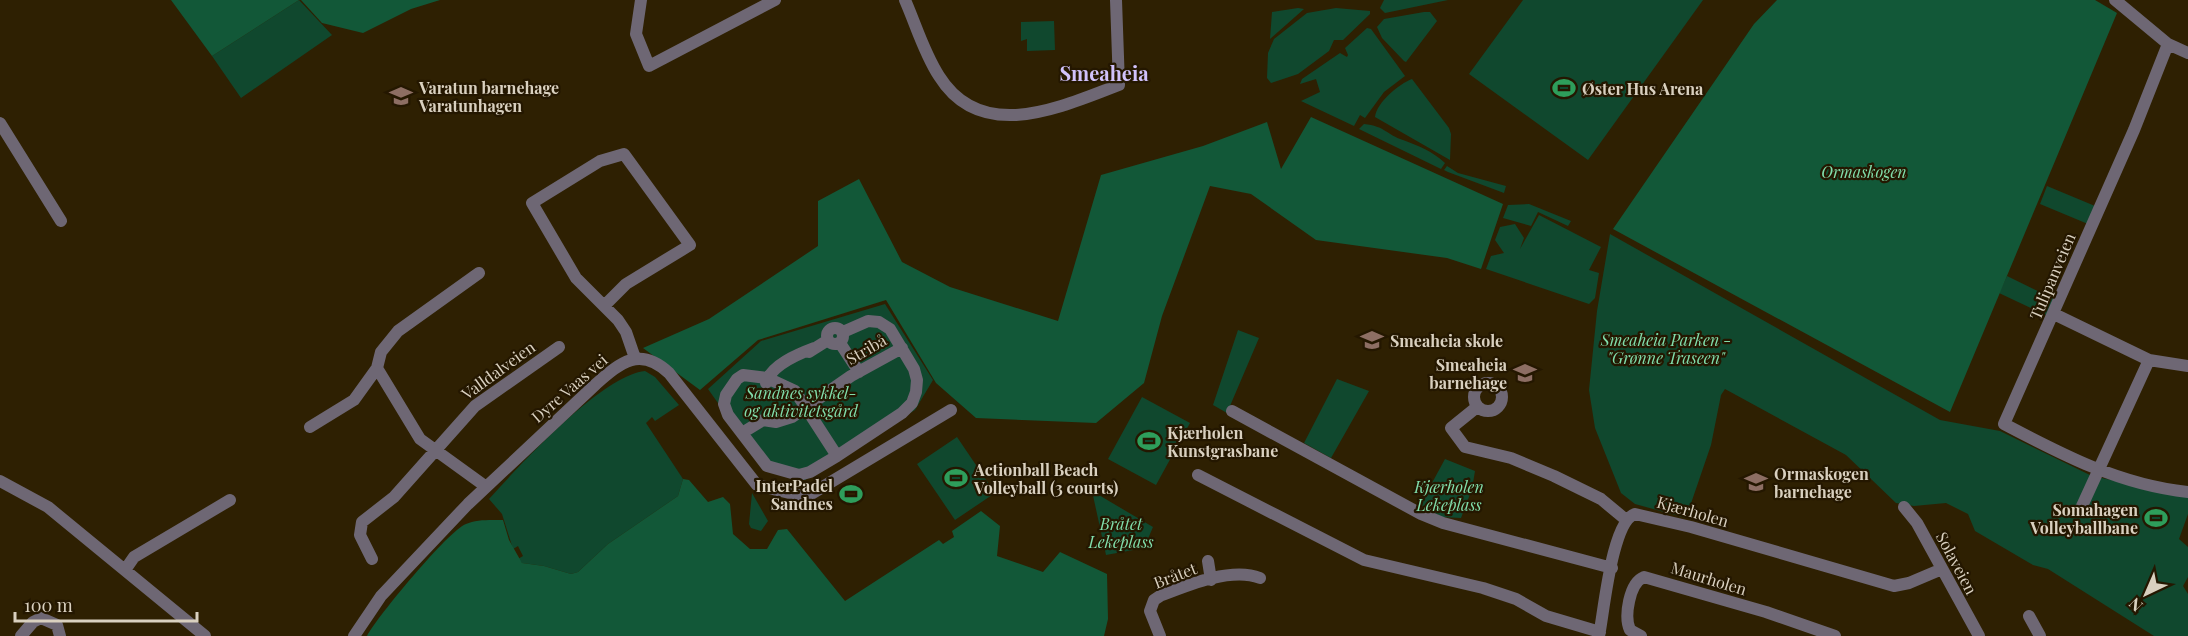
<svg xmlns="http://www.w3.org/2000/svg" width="2188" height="636" font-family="'Playfair Display',serif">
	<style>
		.green { fill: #10482e }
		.forest { fill: #125838 }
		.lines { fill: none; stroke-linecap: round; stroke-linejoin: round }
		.minor { stroke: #6e6774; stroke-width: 12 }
		.labels { text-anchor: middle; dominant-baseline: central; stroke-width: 4.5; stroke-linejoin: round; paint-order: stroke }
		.poi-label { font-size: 16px; font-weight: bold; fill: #d9d0bf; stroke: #241700; text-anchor: start }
		.park-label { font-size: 16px; font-style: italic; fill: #81deab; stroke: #241700 }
		.street-label { font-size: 16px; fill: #d9d0bf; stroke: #241700 }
		.quarter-label { font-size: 20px; font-weight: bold; fill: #d1c2fc; stroke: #241700 }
	</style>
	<rect width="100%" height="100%" fill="#2e2002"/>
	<path class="green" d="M299 0 332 35 241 98 212 56Z
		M1384 0H1448L1385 13 1380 8Z
		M1523 0H1703L1588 160 1469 74Z
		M1298 8 1304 9 1270 39 1272 12Z
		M1336 8 1370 11V14L1343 40H1334L1329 51 1298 74 1271 83 1267 78 1268 53 1274 39 1307 13Z
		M1424 12H1430L1437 21 1406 62 1404 61 1382 38 1377 27 1384 19Z
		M1054 21 1055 50 1027 51V39L1021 41V22Z
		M1367 28 1371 29 1405 76 1384 92 1365 118 1360 115 1354 126 1301 101 1320 92 1316 79 1300 84 1302 79 1340 53 1347 57 1348 55 1345 48Z
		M1412 79 1449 128 1451 134 1450 160 1375 117C1377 102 1399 84 1412 79Z
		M1364 124C1385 126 1387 135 1403 140 1419 146 1432 151 1445 163L1441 169 1359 129Z
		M1447 166 1458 173 1506 186 1504 193 1448 172 1444 170Z
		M2047 186 2095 206 2088 224 2040 204Z
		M1529 204 1571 221 1568 226 1538 212 1531 226 1503 218 1508 205Z
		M1539 215 1601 247 1589 270 1599 273 1595 298 1589 304 1486 269 1491 256 1504 253 1495 240 1500 227 1515 224 1524 238 1520 249Z
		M1610 234 1940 420 2000 431 2092 476 2188 496V514L2179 539 2188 547V577L2183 586 2188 594V636H2154L2048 569 2033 565 1975 531 1968 514 1946 503 1914 506 1896 503 1846 455 1725 389 1721 395 1711 445 1686 518 1635 504 1621 493 1595 428 1589 390 1597 311Z
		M2007 276 2054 299 2046 315 1999 293Z
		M885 304 933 380 915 410 805 480 764 468 708 389 761 341Z
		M1238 330 1259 338 1227 413 1213 405Z
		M645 371 655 377 679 405 655 421 652 417 646 423 683 479 678 496 608 544 578 572 571 574 544 566 522 563 518 559 523 556 518 546 513 549 502 514 489 499C519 466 602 375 645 371Z
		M1337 379 1369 391 1331 458 1304 443Z
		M1142 397 1190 423 1156 485 1108 459Z
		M957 437 995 493 955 520 917 464Z
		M1445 459 1475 471 1472 489 1461 518 1442 517 1420 505Z
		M1092 491 1153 527 1144 548 1106 555Z
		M752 493 768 521 761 531 751 528 749 524Z"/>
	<path class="forest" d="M171 0H299L212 56Z
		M301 0H440L411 9 363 33 322 23Z
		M1777 0H2095L2117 13 1950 412 1613 229 1754 24Z
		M1311 117 1503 204 1481 269 1447 258 1316 240 1251 194 1210 186 1162 316 1144 383 1096 423 976 418 936 383 886 300 758 340 700 390 643 348 709 319 818 246V201L859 179 902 262 950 287 1058 321 1101 175 1203 146 1267 122 1281 169Z
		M683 479 689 480 708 502 723 497 730 504 733 534 750 549H767L778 530 787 529 845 601 939 540 943 544 954 537 952 531 981 511 1000 526 997 556 1043 572 1060 552 1107 574 1108 619 1104 636H367C377 617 449 530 466 524 476 519 492 520 503 520L509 540 522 563 544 566 571 574 578 572 608 544 678 496Z"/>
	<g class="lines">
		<path class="minor" d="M641 0 636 34 649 66 775 0
			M905 0C916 25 924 53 939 76 982 145 1063 106 1119 85L1116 0
			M2115 0 2168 44 2188 53
			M2168 44 2134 130 2004 424C2063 455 2120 485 2188 492
			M0 123 61 221
			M605 305 626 284 690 245 624 154 600 161 532 203 576 278 618 320 626 332 635 358
			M2054 314 2149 360
			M827 336a8 8 0 1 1 16 0a8 8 0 1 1-16 0Z
			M840 343 859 372
			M809 352 828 340
			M377 368 420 439 485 486
			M1474 397a14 14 0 1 1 28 0a14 14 0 1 1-28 0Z
			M766 383C771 365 798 354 814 348
			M1477 407 1451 428 1465 447 1511 458 1554 476 1601 499 1625 519
			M1232 411 1421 514 1443 523 1612 568
			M310 427 354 400 377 368 381 352 398 331 479 273
			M742 433 763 420 776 422 792 417 851 376 902 348
			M837 456 795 391 767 378 743 375 737 379 726 395 724 404 728 415 767 466 799 475 810 472 837 456 902 413 912 403 916 392 917 380 914 369 890 329 879 322 868 321 843 332
			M1198 475 1364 560 1483 588 1516 599 1546 616 1600 632
			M0 481 48 507 205 636
			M2082 506 2149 360 2188 366
			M1904 507 1917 523 1979 636
			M372 559 360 535 362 522 394 497 475 406 559 347
			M1208 561 1211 580
			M125 570 134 557 230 500
			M2029 616 2040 636
			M21 636 33 622 41 618 57 625 60 636
			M354 636 381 596 468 504 596 384C621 362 640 346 669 373L757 485 806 497 951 410
			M1160 636 1150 611 1154 600 1160 596C1188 585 1231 567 1260 578
			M1599 636C1604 611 1612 521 1635 514L1691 527 1894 586 1909 583 1942 569
			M1641 636 1630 630C1624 617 1629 583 1644 577L1766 612 1835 636"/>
	</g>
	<defs>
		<g id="stadium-bare" transform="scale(1.8)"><path d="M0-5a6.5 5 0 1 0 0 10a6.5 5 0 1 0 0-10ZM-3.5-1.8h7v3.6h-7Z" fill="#2e9e5b" stroke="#241700" stroke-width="2.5" paint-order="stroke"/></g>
		<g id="school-bare" transform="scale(1.8)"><path d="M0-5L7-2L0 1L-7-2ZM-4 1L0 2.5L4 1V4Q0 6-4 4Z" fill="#8d6e63" stroke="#241700" stroke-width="2.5" paint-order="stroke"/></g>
	</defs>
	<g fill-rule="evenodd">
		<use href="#stadium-bare" x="1564" y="88"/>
		<use href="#school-bare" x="401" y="96"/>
		<use href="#school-bare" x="1372" y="340"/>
		<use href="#school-bare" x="1525" y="373"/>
		<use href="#stadium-bare" x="1149" y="441"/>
		<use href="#stadium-bare" x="956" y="478"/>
		<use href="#school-bare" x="1756" y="482"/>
		<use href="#stadium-bare" x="851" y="494"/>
		<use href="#stadium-bare" x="2156" y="518"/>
	</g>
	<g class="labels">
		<g class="poi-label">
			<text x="419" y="87">Varatun barnehage<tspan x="419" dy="18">Varatunhagen</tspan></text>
			<text x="1582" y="88">Øster Hus Arena</text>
			<text x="1390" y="340">Smeaheia skole</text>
			<text x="1507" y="364" text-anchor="end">Smeaheia<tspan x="1507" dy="18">barnehage</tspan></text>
			<text x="1167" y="432">Kjærholen<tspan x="1167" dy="18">Kunstgrasbane</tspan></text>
			<text x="974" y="469">Actionball Beach<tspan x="974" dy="18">Volleyball (3 courts)</tspan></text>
			<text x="1774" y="473">Ormaskogen<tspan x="1774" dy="18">barnehage</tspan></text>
			<text x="833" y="485" text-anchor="end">InterPadel<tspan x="833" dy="18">Sandnes</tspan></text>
			<text x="2138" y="509" text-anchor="end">Somahagen<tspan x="2138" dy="18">Volleyballbane</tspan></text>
		</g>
		<g class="park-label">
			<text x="1864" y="171">Ormaskogen</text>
			<text x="1666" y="339">Smeaheia Parken -<tspan x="1666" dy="18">"Grønne Traseen"</tspan></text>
			<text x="801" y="392">Sandnes sykkel-<tspan x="801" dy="18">og aktivitetsgård</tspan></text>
			<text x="1449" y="486">Kjærholen<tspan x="1449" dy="18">Lekeplass</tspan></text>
			<text x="1121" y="523">Bråtet<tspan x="1121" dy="18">Lekeplass</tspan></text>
		</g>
		<g class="street-label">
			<text transform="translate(2052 276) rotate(-67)">Tulipanveien</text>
			<text transform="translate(866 349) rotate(-30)">Stribå</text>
			<text transform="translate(498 370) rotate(-36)">Valldalveien</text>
			<text transform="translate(569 388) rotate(-41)">Dyre Vaas vei</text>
			<text transform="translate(1693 511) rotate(16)">Kjærholen</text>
			<text transform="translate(1957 563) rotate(62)">Solaveien</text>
			<text transform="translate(1175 575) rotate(-21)">Bråtet</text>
			<text transform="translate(1709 578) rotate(17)">Maurholen</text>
		</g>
		<g class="quarter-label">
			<text x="1104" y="72">Smeaheia</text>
		</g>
	</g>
	<g transform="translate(2146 594) rotate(224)" stroke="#241700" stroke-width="4.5" paint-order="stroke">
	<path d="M0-4.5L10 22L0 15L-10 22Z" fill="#d9d0bf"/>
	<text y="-9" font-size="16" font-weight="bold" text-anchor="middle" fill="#d9d0bf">N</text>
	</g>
	<path d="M15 612v9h182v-9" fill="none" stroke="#d9d0bf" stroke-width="3"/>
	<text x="24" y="612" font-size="18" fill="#d9d0bf" stroke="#241700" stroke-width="4.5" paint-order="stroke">100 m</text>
</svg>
